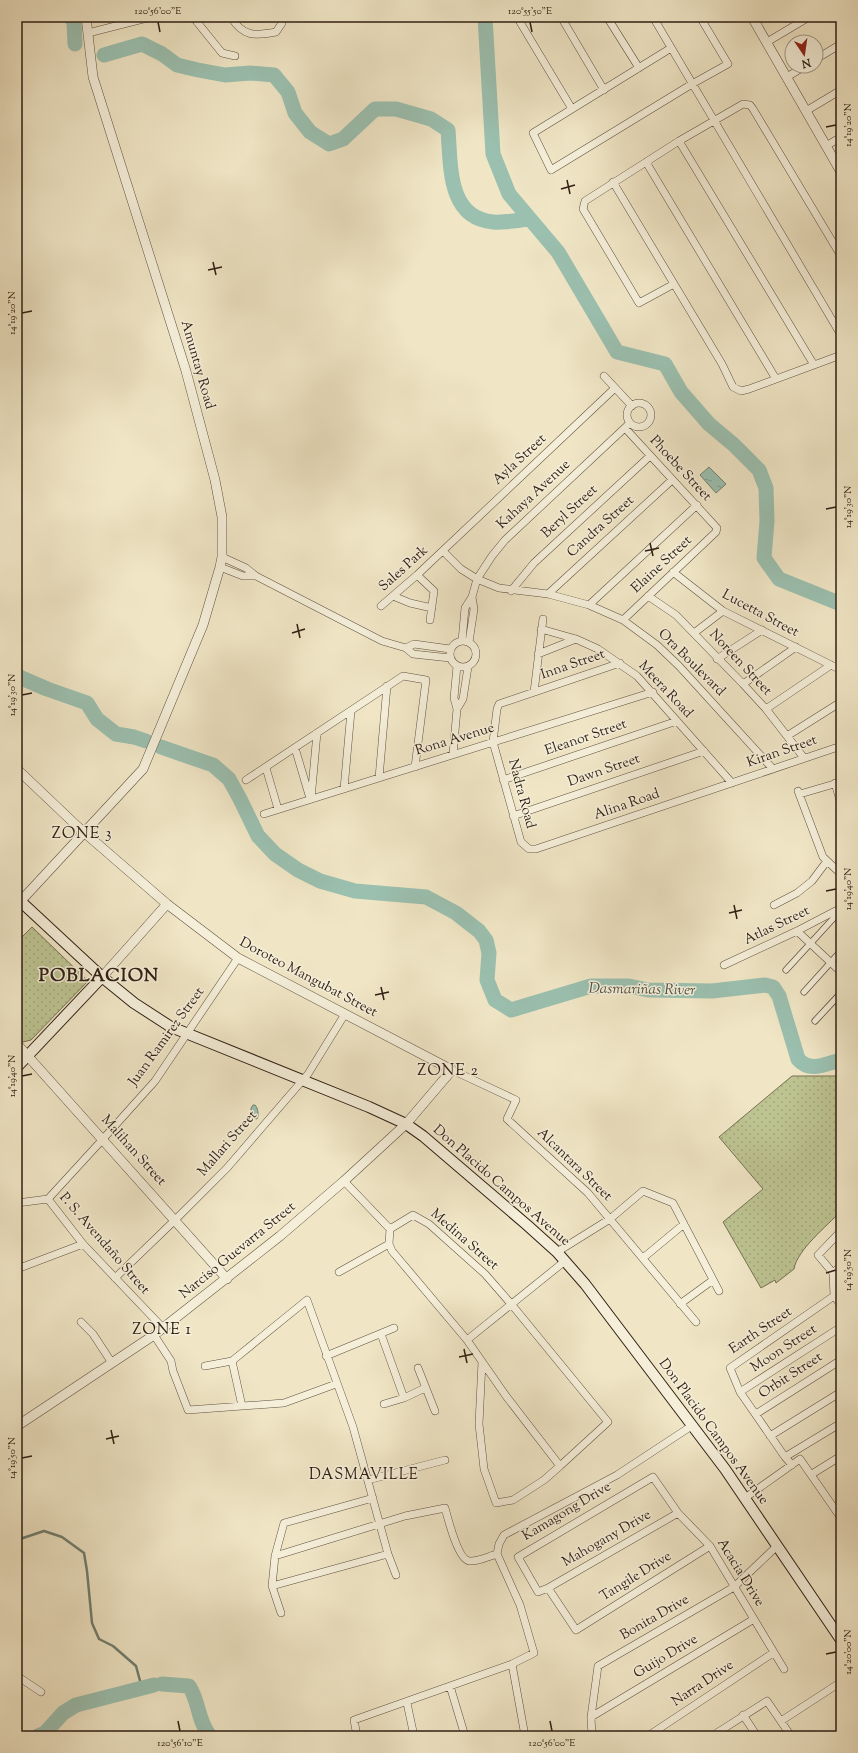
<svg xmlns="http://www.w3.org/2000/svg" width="858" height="1753" font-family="'Sorts Mill Goudy',serif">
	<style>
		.grass { fill: url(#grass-dots); stroke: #767152 }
		.water { fill: url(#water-ripples); stroke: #707f71 }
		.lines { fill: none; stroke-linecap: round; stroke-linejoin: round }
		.stream { stroke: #707f71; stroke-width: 2.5 }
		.river { stroke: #9bc0b0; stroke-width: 15 }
		.pedestrian-casing { stroke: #5f5040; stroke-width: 7 }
		.minor-casing { stroke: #5f5040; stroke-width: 8 }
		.tertiary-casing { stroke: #5f5040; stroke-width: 10 }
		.secondary-casing { stroke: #2f1e13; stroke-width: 12 }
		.pedestrian { stroke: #f5efda; stroke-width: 5.5 }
		.minor { stroke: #f5efda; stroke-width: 7 }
		.tertiary { stroke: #f5efda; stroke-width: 9 }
		.secondary { stroke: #f5efda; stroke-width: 10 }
		.ticks { fill: none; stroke: #2f1e13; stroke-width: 1.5 }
		.labels { text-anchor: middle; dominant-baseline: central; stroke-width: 3; stroke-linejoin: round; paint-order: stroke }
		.street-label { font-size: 14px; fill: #2f1e13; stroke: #f5efda }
		.water-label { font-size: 15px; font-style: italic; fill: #4f4f42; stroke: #f5efda }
		.neighbourhood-label { font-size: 15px; letter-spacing: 1px; fill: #2f1e13; stroke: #f5efda }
		.quarter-label { font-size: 16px; letter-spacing: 1px; fill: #2f1e13; stroke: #f5efda }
		.district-label { font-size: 18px; font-weight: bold; letter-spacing: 1px; fill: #2f1e13; stroke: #f5efda }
		.neatline { fill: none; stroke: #2f1e13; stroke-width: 1.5 }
		.ticks-label { font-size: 10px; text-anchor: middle; fill: #2f1e13 }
	</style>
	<defs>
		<pattern id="grass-dots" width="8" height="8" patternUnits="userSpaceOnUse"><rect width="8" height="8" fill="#bdc492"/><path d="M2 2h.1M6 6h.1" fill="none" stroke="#a3a87d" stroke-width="1.8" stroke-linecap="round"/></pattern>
		<pattern id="water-ripples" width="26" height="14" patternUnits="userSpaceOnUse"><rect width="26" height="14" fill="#9bc0b0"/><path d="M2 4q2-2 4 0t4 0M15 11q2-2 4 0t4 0" fill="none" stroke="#7f9b8e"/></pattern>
	</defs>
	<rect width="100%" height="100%" fill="#f0e6c6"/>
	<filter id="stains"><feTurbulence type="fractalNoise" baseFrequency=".005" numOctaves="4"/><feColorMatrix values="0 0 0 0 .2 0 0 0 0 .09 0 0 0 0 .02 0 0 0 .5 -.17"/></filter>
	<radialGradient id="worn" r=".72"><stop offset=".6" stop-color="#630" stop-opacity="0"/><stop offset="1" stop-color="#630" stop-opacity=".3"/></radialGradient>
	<path class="grass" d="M32 927 88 981 31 1040 23 1042 17 1037V942Z
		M792 1076H841V1211C827 1226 797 1250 794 1269L776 1283 775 1280 761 1288 723 1222 763 1189 719 1137Z"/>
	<path class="water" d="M709 467 726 484 716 493 700 475Z
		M253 1105H255C258 1108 259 1115 257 1119L252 1118 251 1108Z"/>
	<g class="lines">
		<path class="stream" d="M17 1540 44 1531 62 1537 84 1553 87 1571 92 1623 99 1639 113 1646 136 1666 142 1688"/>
		<path class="river" d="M71 17 74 23 75 44
			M485 17 493 154 509 194 558 252 617 352 665 364 681 392 709 424 734 445 759 470 766 488 767 521 764 558 779 579 841 604
			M104 55 142 44 162 54 177 65 198 70 225 75 250 73 274 75 288 92 295 113 310 132 329 144 343 139 375 109H396L431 119 448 130C451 165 447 218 493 222 505 223 519 220 530 219
			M17 676 47 689 87 703 97 719 116 734 134 737 146 741
			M161 747 213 765 229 779 240 799 258 836 275 854 298 870 320 881 355 891 426 897 456 913 479 931 486 940 489 953 487 980 495 1000 511 1010 591 986H629L648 990 712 991 765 985 773 987 779 996 798 1059C810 1073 825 1064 841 1060
			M162 1684 189 1686C200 1703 197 1720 210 1736
			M38 1736 45 1733 63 1713 76 1705 154 1685"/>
		<g class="pedestrian-casing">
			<path id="pedestrian" d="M786 970 841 910
				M804 992 841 951
				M815 1021 841 993"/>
		</g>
		<g class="minor-casing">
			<path id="minor" d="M193 17 222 53 235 56
				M231 17C243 37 255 36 276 32L282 23 281 17
				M517 17 572 109
				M561 17 604 90
				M607 17 639 68
				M653 17 841 335
				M88 33 151 17
				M767 42 809 17
				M671 48 533 133 551 170 692 84 728 64 700 17
				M816 59 841 44
				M787 77 805 66
				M806 111 841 90
				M679 141 814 365
				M826 146 841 137
				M646 162 776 379
				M613 182 722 364 733 387 741 391 749 389 841 355
				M674 284 639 303 583 209 585 201 679 141 743 104 750 105 753 109 841 256
				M604 376 632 406
				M627 415a12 12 0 1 1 24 0a12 12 0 1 1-24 0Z
				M443 551 461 569 477 579 499 588 548 594 589 605 623 620 657 645 679 666 773 769
				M222 557 246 568 256 576 382 641 406 648 413 654 450 658
				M220 567 243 576H256
				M673 572 723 611 841 670
				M417 575 434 591 430 620
				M511 591 534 563 650 456
				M548 594 672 480
				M393 596 410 603 432 608
				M648 596 676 615 743 684 766 709 804 758
				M589 605 697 505
				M381 606 417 575 615 388
				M623 620 716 532 717 528 625 428
				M541 629 576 639 598 649 637 676 732 783
				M694 633 723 611
				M450 654a13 13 0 1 1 26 0a13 13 0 1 1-26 0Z
				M462 641 465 608 472 597 477 579 492 556 505 540 630 423
				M469 642 474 609 472 597
				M406 648 414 644 450 649
				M538 654 576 639
				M717 659 762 630
				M620 663 499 704 497 709 493 742 521 842 529 849H536L841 746
				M457 666 454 698 457 709
				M743 684 796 647
				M534 692 543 619
				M766 709 831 665
				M787 736 841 702
				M295 748 309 795
				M453 754 457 709 463 699 468 667
				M266 768 278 809
				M379 778 387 686
				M246 780 403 676 426 680 415 767
				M503 780 677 721
				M835 783 841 804
				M344 789 351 711
				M798 791 823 857 841 874
				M800 794 841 782
				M311 799 317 733
				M264 814 653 692
				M513 816 704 751
				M774 905 797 893 812 881 827 861
				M797 931 841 972
				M724 965 797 931 841 908
				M452 1070 516 1100 507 1119 588 1193 696 1322
				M344 1181 390 1229 413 1215 429 1224 485 1274 512 1305 608 1422 560 1466 506 1396 467 1340 392 1251 389 1244 390 1229
				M48 1199 103 1139 155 1081 238 958
				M48 1199 83 1244 163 1328
				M17 1203 48 1199
				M557 1252 610 1219 643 1191 673 1203 719 1291
				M643 1258 684 1224
				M17 1269 83 1244
				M339 1272 389 1244
				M833 1273 818 1255 841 1231
				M115 1278 175 1220 227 1168 308 1074 345 1014
				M834 1296 833 1273 841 1266
				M834 1296 841 1305
				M680 1304 713 1280
				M81 1322 93 1334 112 1363
				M381 1334 404 1398
				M154 1335 171 1361 173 1371 188 1410 284 1403 336 1384
				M467 1340 565 1261
				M326 1356 394 1328
				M232 1361 242 1406
				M482 1362 479 1424 484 1469 496 1503 513 1500 544 1480 560 1466
				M205 1366 232 1361 307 1300 353 1427 388 1554 396 1575
				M418 1368 435 1411
				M740 1392 841 1327
				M384 1404 404 1398 425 1388
				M756 1414 841 1360
				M770 1436 841 1392
				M785 1457 841 1423
				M792 1465 785 1457 740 1392 730 1368 834 1296
				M812 1474 841 1456
				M368 1480 445 1460
				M373 1498 284 1523 275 1556 272 1586 388 1554
				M745 1498 800 1459 841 1518
				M678 1513 548 1588 538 1592 518 1557 653 1477 678 1513 710 1546 784 1669
				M275 1556 405 1516 445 1508C448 1519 458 1559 469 1561 478 1562 489 1556 497 1554
				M272 1586 281 1613
				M548 1588 576 1630 710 1546
				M833 1630 841 1624
				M512 1664 525 1736
				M17 1676 41 1692
				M450 1686 465 1736
				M407 1703 414 1736
				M743 1715 757 1736
				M591 1717 754 1619
				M781 1721 841 1682
				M357 1736 354 1720 512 1664 534 1653 520 1605 497 1554 499 1544 504 1535 617 1475 693 1425
				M592 1736 591 1717 598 1666 734 1587 777 1546
				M648 1736 773 1653
				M712 1736 767 1701 791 1736"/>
		</g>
		<g class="tertiary-casing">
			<path id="tertiary" d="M752 17 841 172
				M17 769 78 827 167 904 238 958 452 1070 406 1124 344 1181 280 1236 154 1335 17 1426
				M17 905 143 769 203 625 220 567 222 557V517L215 480 186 371 93 77 86 17
				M102 977 167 904
				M17 1044 227 1279"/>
		</g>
		<g class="secondary-casing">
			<path id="secondary" d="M17 898 102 977 134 1003 171 1027 369 1107 406 1124 423 1136 527 1225 557 1252 585 1284 725 1469 841 1640
				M17 1067 102 977"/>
		</g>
		<use href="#pedestrian" class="pedestrian"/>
		<use href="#minor" class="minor"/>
		<use href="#tertiary" class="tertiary"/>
		<use href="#secondary" class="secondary"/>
	</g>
	<path class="ticks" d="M158 22 160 32M530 22 532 32M826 127 836 125M567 180 570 194M561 189 575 185M213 262 216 275M208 270 222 267M22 313 32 311M826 509 836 507M650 543 653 556M645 551 659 548M297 624 300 638M292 633 305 629M22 695 32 693M826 891 836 889M734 905 737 919M729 913 742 910M381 987 384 1000M375 995 389 992M22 1076 32 1074M826 1273 836 1270M464 1349 467 1363M459 1357 473 1354M111 1430 114 1444M106 1439 119 1436M22 1458 32 1456M826 1654 836 1652M178 1721 180 1731M550 1721 552 1731"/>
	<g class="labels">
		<g class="street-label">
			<text transform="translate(197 365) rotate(74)">Amuntay Road</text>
			<text transform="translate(520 460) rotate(-43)">Ayla Street</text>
			<text transform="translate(680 469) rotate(47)">Phoebe Street</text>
			<text transform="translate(534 495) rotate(-43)">Kahaya Avenue</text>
			<text transform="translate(570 512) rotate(-43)">Beryl Street</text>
			<text transform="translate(601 527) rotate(-42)">Candra Street</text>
			<text transform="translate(662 565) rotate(-43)">Elaine Street</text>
			<text transform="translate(404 569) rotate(-42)">Sales Park</text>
			<text transform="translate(760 614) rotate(28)">Lucetta Street</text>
			<text transform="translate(691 663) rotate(45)">Ora Boulevard</text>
			<text transform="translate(740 663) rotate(47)">Noreen Street</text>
			<text transform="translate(573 665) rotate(-19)">Inna Street</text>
			<text transform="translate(665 690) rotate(47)">Meera Road</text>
			<text transform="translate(586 738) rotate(-19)">Eleanor Street</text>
			<text transform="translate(455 740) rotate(-17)">Rona Avenue</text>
			<text transform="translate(782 752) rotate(-19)">Kiran Street</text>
			<text transform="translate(604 771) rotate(-19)">Dawn Street</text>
			<text transform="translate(521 794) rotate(75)">Nadra Road</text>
			<text transform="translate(627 805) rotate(-19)">Alina Road</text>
			<text transform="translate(777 926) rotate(-26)">Atlas Street</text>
			<text transform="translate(308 978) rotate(28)">Doroteo Mangubat Street</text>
			<text transform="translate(167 1037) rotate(-54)">Juan Ramirez Street</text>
			<text transform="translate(228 1144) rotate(-49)">Mallari Street</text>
			<text transform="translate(133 1151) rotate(48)">Malihan Street</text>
			<text transform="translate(574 1165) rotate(44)">Alcantara Street</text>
			<text transform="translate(501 1186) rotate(41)">Don Placido Campos Avenue</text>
			<text transform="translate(464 1240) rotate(41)">Medina Street</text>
			<text transform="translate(104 1244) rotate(49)">P. S. Avendaño Street</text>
			<text transform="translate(238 1251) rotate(-39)">Narciso Guevarra Street</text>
			<text transform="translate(761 1331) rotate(-34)">Earth Street</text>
			<text transform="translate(784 1349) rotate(-33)">Moon Street</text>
			<text transform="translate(791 1376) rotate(-33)">Orbit Street</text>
			<text transform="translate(713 1432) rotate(54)">Don Placido Campos Avenue</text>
			<text transform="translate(567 1512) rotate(-31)">Kamagong Drive</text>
			<text transform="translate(607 1539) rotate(-30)">Mahogany Drive</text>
			<text transform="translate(740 1573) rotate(58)">Acacia Drive</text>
			<text transform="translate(636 1577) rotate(-32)">Tangile Drive</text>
			<text transform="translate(655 1618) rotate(-30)">Bonita Drive</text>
			<text transform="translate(666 1657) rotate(-31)">Guijo Drive</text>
			<text transform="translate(703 1684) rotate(-34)">Narra Drive</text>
		</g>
		<g class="water-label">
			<text transform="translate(642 990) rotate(1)">Dasmariñas River</text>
		</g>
		<g class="neighbourhood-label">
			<text x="364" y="1475">DASMAVILLE</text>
		</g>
		<g class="quarter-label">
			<text x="82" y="834">ZONE 3</text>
			<text x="448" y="1071">ZONE 2</text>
			<text x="162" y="1330">ZONE 1</text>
		</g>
		<g class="district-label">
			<text x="99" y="977">POBLACION</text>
		</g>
	</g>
	<rect width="858" height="1753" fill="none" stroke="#f0e6c6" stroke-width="44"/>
	<g transform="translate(804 54) rotate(167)"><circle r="19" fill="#f5efda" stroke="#a69b8a"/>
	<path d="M0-3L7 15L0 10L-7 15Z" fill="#8f2418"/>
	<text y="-6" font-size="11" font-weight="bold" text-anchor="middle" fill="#2f1e13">N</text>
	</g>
	<rect x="22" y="22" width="814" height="1709" class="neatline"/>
	<g class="ticks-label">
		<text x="158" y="14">120°56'00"E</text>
		<text x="530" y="14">120°55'50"E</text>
		<text transform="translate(847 125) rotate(-90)" y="4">14°19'20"N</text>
		<text transform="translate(11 313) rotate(-90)" y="4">14°19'20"N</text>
		<text transform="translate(847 507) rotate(-90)" y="4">14°19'30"N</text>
		<text transform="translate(11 695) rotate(-90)" y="4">14°19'30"N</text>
		<text transform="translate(847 889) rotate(-90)" y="4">14°19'40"N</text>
		<text transform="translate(11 1076) rotate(-90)" y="4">14°19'40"N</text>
		<text transform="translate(847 1270) rotate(-90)" y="4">14°19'50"N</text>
		<text transform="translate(11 1458) rotate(-90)" y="4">14°19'50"N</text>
		<text transform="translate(847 1652) rotate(-90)" y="4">14°20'00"N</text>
		<text x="180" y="1746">120°56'10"E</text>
		<text x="552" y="1746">120°56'00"E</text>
	</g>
	<rect width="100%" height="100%" filter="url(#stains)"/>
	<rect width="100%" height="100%" fill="url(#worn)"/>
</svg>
